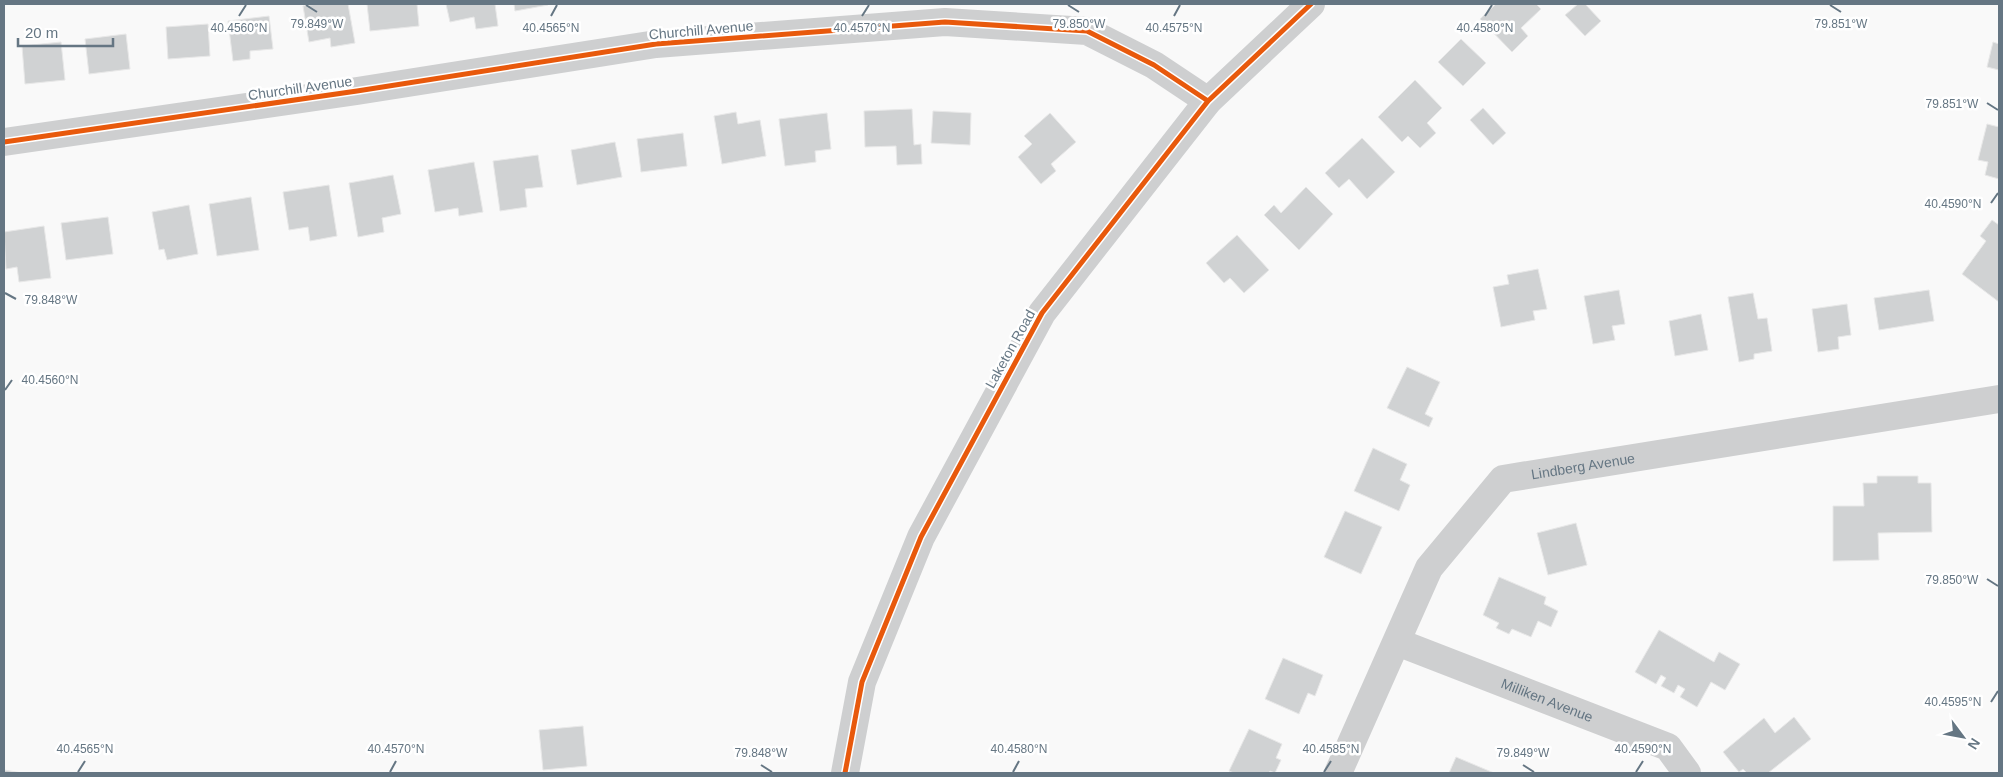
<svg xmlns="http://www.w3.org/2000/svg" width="2003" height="777" font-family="Helvetica,sans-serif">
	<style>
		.building { fill: #d0d2d3; stroke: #e8e8e8 }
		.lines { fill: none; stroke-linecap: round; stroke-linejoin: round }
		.minor { stroke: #cecfd0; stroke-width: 28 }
		.cycleway-casing { stroke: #fff; stroke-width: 8 }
		.cycleway { stroke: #e8590c; stroke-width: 5 }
		.ticks { fill: none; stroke: #657683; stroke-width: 2 }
		.labels { text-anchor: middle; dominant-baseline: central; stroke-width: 5; stroke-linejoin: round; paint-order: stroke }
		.street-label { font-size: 14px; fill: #657683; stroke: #fff }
		.ticks-label { font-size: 12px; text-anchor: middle; fill: #657683; stroke: #fff; stroke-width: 5; stroke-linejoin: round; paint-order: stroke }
	</style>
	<rect width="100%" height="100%" fill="#f9f9f9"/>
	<path class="building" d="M317 4H348L355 43 331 47 330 38 309 42 303 6Z
		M367 4H417L419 26 370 31Z
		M446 4H495L498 26 476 29 474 17 450 22Z
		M514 4H547L548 5 515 11Z
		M1496 4H1536L1541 9 1521 28 1528 36 1512 52 1480 19Z
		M1578 4H1585L1601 21 1585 36 1565 15Z
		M269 16 273 49 250 51V59L233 61 228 21Z
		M208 24 210 56 168 59 166 27Z
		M126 34 130 69 89 74 85 39Z
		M1461 39 1486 63 1463 86 1438 62Z
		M61 42 65 80 25 84 22 46Z
		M1993 42 1999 44V70L1987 67Z
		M1415 80 1442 108 1427 123 1436 133 1420 148 1408 136 1402 142 1378 117Z
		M1483 108 1506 133 1493 145 1470 120Z
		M912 109 914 145 921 144 922 164 897 165 896 146 865 147 864 111Z
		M933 111 971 113 970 145 931 143Z
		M736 112 738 124 760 120 766 156 722 164 714 116Z
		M827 113 831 149 815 151 816 162 785 166 779 119Z
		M1050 113 1076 142 1051 164 1056 171 1041 184 1018 157 1032 144 1024 136Z
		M1987 124 1999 127V179L1985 175 1988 162 1978 160Z
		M683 133 687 166 641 172 637 139Z
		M1362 138 1395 172 1367 199 1349 179 1339 188 1325 173Z
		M615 142 622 177 577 185 571 150Z
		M538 155 543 187 525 189 527 207 500 211 493 161Z
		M474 162 483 212 459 216 458 208 435 212 428 170Z
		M393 175 401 214 382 218 384 232 358 237 349 183Z
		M329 185 337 236 310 241 308 227 289 230 283 192Z
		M1306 187 1333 214 1299 250 1264 215 1274 205 1281 213Z
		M251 197 259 250 217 256 209 204Z
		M189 205 198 254 167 260 164 249 159 250 152 212Z
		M108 217 113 254 66 260 61 223Z
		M1992 220 1999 225V302L1962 274 1986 241 1980 236Z
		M44 226 51 278 19 282 17 267 6 269 4 232Z
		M1237 235 1269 270 1244 293 1230 278 1224 283 1206 263Z
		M1538 269 1547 309 1533 311 1535 320 1501 327 1493 287 1509 284 1507 275Z
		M1619 290 1625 324 1612 326 1615 340 1593 344 1584 296Z
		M1929 290 1934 321 1879 330 1874 298Z
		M1753 293 1758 319 1767 318 1772 351 1754 354V359L1739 362 1728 297Z
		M1847 304 1851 335 1838 337 1839 349 1818 352 1812 309Z
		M1701 314 1708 350 1675 356 1669 321Z
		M1407 367 1440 382 1425 414 1433 418 1429 427 1387 408Z
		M1373 448 1407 464 1400 480 1410 485 1399 511 1354 491Z
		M1877 476H1918V483H1931L1932 532 1878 533 1879 560 1833 561V506H1864L1863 483H1877Z
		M1345 511 1382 527 1361 574 1324 557Z
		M1576 523 1587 565 1548 575 1537 533Z
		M1499 577 1546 597 1544 604 1558 611 1551 627 1538 621 1531 637 1512 629 1509 634 1496 628 1499 623 1483 615Z
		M1659 630 1714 662 1719 652 1740 664 1725 690 1711 682 1697 707 1680 697 1685 689 1678 685 1674 693 1661 686 1666 678 1661 675 1656 684 1635 672Z
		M1283 658 1323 675 1315 696 1308 693 1299 714 1265 699Z
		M1794 717 1811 739 1768 773H1747L1743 769 1739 772 1723 752 1764 718 1775 733Z
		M583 726 587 766 543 770 539 730Z
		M1249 729 1282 744 1276 758 1281 760 1275 773 1270 771 1269 773H1234L1229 771Z
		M1456 757 1494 773H1449Z
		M4 770 22 773H4Z"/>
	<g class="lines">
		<g class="minor">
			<path d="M4 142 357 91 656 44 945 22 1087 31 1154 65 1208 101"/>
			<path id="s1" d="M1397 642 1668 747 1687 773"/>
			<path d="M845 773 862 682 921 537 1042 313 1208 101 1311 4"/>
			<path id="s2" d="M1338 773 1429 568 1503 479 1999 399"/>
		</g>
		<g class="cycleway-casing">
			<path id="cycleway" d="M4 142 357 91 656 44 945 22 1087 31 1154 65 1208 101
				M845 773 862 682 921 537 1042 313 1208 101 1311 4"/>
		</g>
		<use href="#cycleway" class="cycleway"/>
	</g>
	<path class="ticks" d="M306 5 317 12M1068 5 1079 12M1830 5 1841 12M239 16 246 5M551 16 557 5M862 16 869 5M1174 16 1180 5M1485 16 1492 5M1987 103 1998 110M1991 203 1998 193M5 293 16 299M5 390 12 380M1987 579 1998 586M1991 702 1998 691M761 765 772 772M1523 765 1534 772M78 772 85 761M390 772 396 761M1013 772 1019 761M1324 772 1331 761M1636 772 1643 761"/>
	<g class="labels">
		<g class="street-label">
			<text transform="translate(701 30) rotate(-5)">Churchill Avenue</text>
			<text transform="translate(300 88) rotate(-8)">Churchill Avenue</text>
			<text transform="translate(1010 349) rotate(-61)">Laketon Road</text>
			<text stroke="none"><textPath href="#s2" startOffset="421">Lindberg Avenue</textPath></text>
			<text stroke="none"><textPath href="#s1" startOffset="161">Milliken Avenue</textPath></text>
		</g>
	</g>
	<g class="ticks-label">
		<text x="317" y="28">79.849°W</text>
		<text x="1079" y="28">79.850°W</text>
		<text x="1841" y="28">79.851°W</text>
		<text x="239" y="32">40.4560°N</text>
		<text x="551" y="32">40.4565°N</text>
		<text x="862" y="32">40.4570°N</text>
		<text x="1174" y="32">40.4575°N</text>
		<text x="1485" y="32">40.4580°N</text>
		<text x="1952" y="108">79.851°W</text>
		<text x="1953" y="208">40.4590°N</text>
		<text x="51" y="304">79.848°W</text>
		<text x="50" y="384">40.4560°N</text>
		<text x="1952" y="584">79.850°W</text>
		<text x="1953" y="706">40.4595°N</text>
		<text x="85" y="753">40.4565°N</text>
		<text x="396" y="753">40.4570°N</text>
		<text x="1019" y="753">40.4580°N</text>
		<text x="1331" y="753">40.4585°N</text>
		<text x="1643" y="753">40.4590°N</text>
		<text x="761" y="757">79.848°W</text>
		<text x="1523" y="757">79.849°W</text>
	</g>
	<rect width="2003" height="777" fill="none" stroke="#657683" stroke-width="10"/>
	<g transform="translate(1963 737) rotate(122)" stroke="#ffffff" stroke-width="4" paint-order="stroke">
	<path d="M0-4L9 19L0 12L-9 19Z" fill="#657683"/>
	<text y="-8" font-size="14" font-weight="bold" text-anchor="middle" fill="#657683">N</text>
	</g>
	<path d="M18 38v8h95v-8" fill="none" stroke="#657683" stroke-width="2.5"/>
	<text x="25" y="38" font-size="15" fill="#657683" stroke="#ffffff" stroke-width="4" paint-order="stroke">20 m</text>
</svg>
